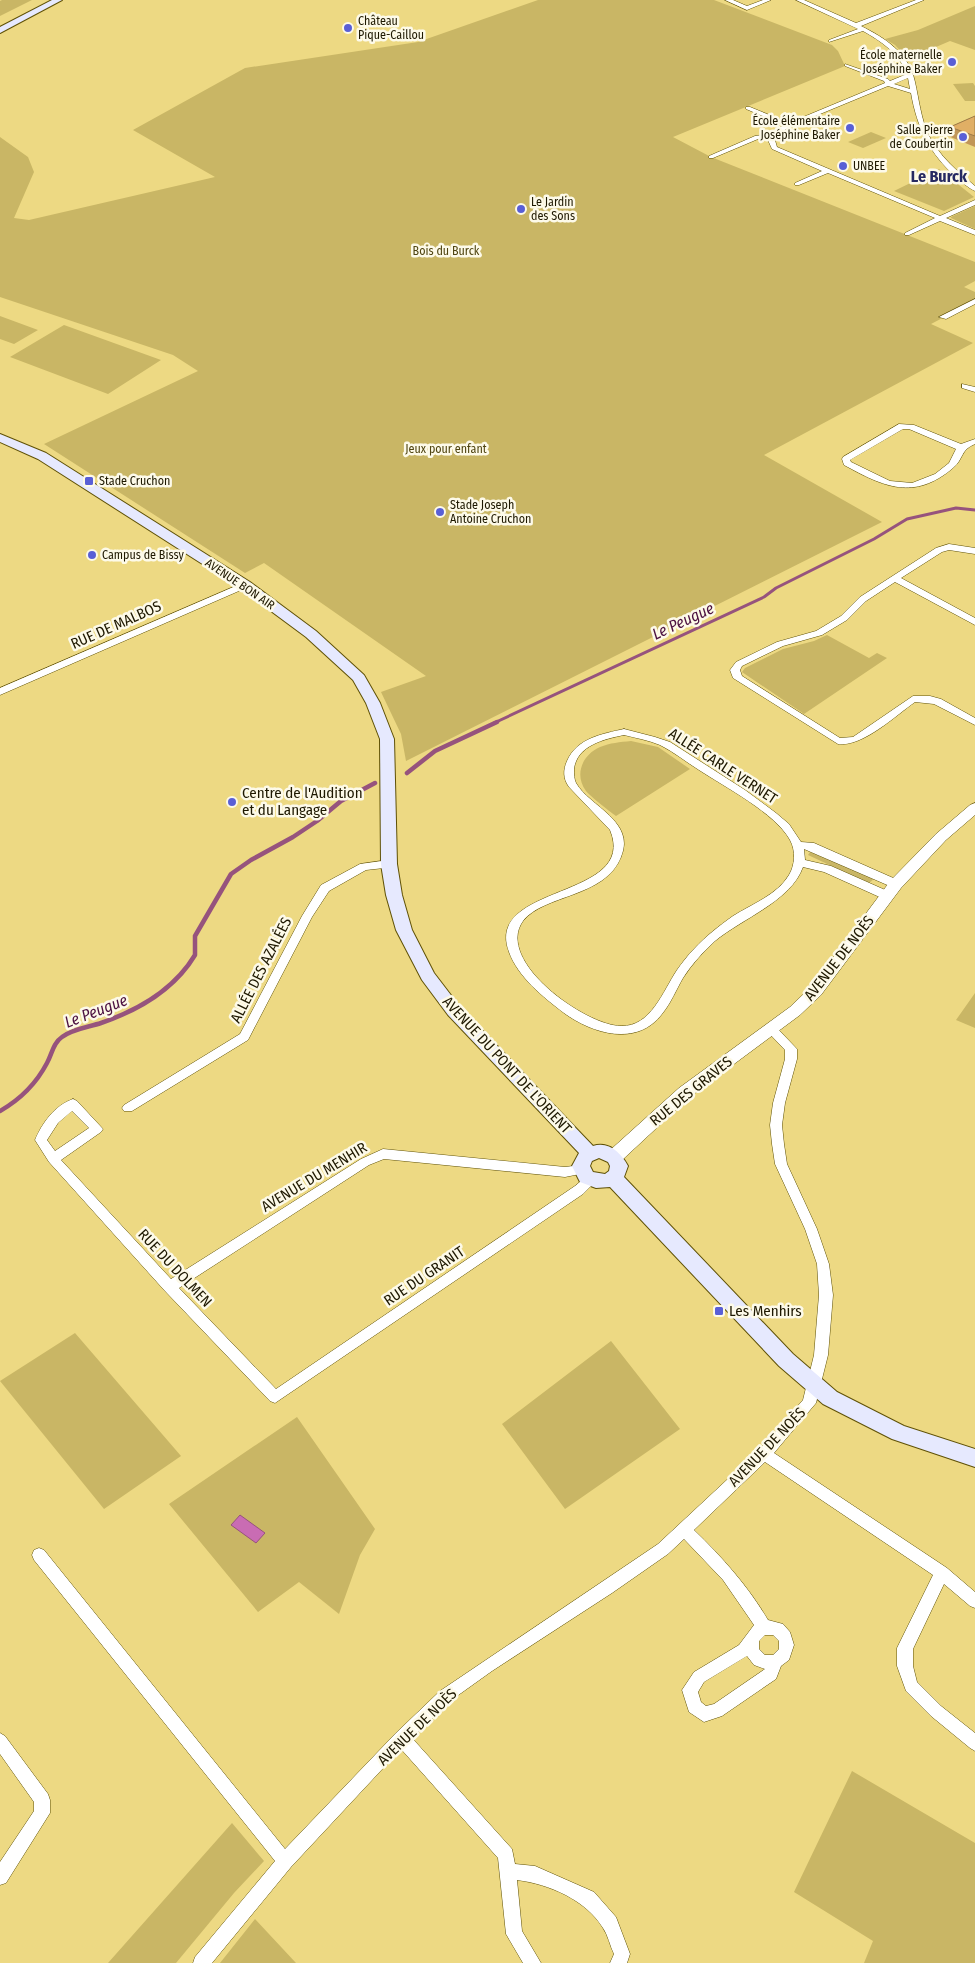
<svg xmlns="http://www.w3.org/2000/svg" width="975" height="1963" font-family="'Fira Sans Condensed',sans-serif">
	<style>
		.green { fill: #c9b665 }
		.water { fill: #c96cb3; stroke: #96537d }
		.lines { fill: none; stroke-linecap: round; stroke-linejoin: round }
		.stream-far1 { stroke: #96537d; stroke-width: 3 }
		.stream { stroke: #96537d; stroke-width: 4.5 }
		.minor-casing { stroke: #5f5106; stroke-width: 1 }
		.tertiary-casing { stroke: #5f5106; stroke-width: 1 }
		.secondary-casing { stroke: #5f5106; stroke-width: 2 }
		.minor { fill: #fff; fill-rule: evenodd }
		.tertiary { fill: #fff; fill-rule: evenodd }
		.secondary { fill: #e6e9fe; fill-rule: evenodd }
		.wall { fill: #c19657 }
		.building { fill: #e0af65; stroke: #9d7a47 }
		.poi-dot { fill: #595fd6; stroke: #fdfae9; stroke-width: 2 }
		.labels { text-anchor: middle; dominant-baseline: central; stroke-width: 5; stroke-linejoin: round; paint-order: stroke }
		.far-poi-label { font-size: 12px; fill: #1e1800; stroke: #fdfae9; text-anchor: start }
		.far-park-label { font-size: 12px; fill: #4f4410; stroke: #fdfae9 }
		.far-street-label { font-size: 12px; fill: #1e1800; stroke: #fdfae9 }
		.street-label { font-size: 15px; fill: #1e1800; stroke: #fdfae9 }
		.poi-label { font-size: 15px; fill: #1e1800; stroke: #fdfae9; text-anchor: start }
		.far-district-label { font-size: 16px; font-weight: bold; fill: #262962; stroke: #fdfae9 }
		.water-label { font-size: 16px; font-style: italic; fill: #4c1141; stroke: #fdfae9 }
	</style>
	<rect width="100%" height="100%" fill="#edd983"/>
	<path class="green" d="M2 0H32L0 16V1Z
		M538 0H714L832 45 838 51 845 66 673 137 711 157 975 262V281L964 287 975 292V301L931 324 973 343 764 455 882 522 406 761 401 734 381 692 426 676 264 563 245 573 44 444 198 371 173 355 0 297V137L28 157 34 172 14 218 29 220 215 177 133 130 245 68 418 42Z
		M975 6V50L950 41 908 59 895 45 885 39 918 30Z
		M973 83 975 86V101H965L953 84Z
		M871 132 886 138 863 148 848 142Z
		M939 169 974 197 944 211 894 191Z
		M975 206V229L951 218V217Z
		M0 316 38 330 14 344 0 339Z
		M64 325 161 360 108 394 10 357Z
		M827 635 869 658 877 653 887 658 804 714 742 672 745 668 783 649 814 641Z
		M631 741 658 747 690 769 616 816C608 810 591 797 586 791 574 775 582 755 600 747 610 743 620 742 631 741Z
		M810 852 873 878 874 879 869 883 866 882 808 855Z
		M975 993V1028L956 1020Z
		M75 1333 181 1456 104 1509 0 1381Z
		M611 1341 680 1429 565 1509 502 1424Z
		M297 1417 375 1529 360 1555 339 1614 299 1582 258 1612 169 1504Z
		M852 1771 975 1843V1963H864L873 1941 794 1892Z
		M232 1823 264 1861 234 1893 176 1963H108Z
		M255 1919 296 1963H220Z"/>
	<path class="water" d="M240 1515 265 1533 256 1543 231 1525Z"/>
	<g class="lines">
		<path class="stream-far1" d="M494 723 764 597 776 588 874 539 907 519 956 508 975 510"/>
		<path class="stream" d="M407 773 435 751 497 722
			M0 1111C21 1099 36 1084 47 1063 52 1054 53 1043 62 1037 72 1029 89 1027 101 1023 139 1010 174 990 195 955V936L231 874 251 860 293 837 317 821 341 801 375 783"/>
		<g class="minor-casing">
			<path id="minor" d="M725 0H733L747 6 763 0H771L747 10Z
				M796 0H804L856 23 916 0H924L861 26C885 38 909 53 915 82 919 100 921 118 928 134 939 156 957 171 975 186V191C968 188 962 182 956 177 930 154 917 128 911 93L888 86 791 126 774 137 777 147 940 216 975 200V205L946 218 975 230V235L940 221 909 235H905V233L935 218 828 173 799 185H795V183L822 171 772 149 767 138 758 139 713 158H709V156L755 136 769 134 784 125 746 109V107H750L789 123 885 83 884 81 845 66V64L888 79 890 81 907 74C900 54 881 41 863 31L829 42V40L858 29ZM908 78 910 89 894 84Z
				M975 299V304L946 319 939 317Z
				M962 384 975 387V392L962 388Z
				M899 424 914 425 961 444 975 439V444C960 450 964 459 953 468 914 501 884 487 844 465L842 459 843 457ZM903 429H909L956 449 949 463 935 474 912 483 890 481 851 462 850 460Z
				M949 544 975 548V554L949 550 942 552 901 578 975 618V625L895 582 866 601 847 620 822 635 783 646 742 666 740 670 742 676 840 738 853 737 913 696H930L941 699 975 718V725L934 704 915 702C895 716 863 747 838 744L733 678 730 670 736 662 777 642 816 631 841 616 860 597 936 548Z
				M245 582 248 583V587L0 695V688Z
				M624 729 655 737 670 742 745 790 776 813 789 824 801 842 814 843 900 881 901 884 900 887H892L804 849 805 860 831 866 892 893 893 896 892 899H884L824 872 803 867C791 901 743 918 715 941 703 952 692 964 683 978 676 990 671 1003 662 1014 637 1047 593 1034 564 1013 543 997 518 977 509 952 483 883 639 900 610 830L569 787C563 779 563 770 567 761 577 738 602 734 624 729ZM624 735C636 738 648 740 660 745 674 752 686 762 699 770 725 787 775 813 790 840 796 851 795 865 789 875 777 895 752 904 733 916 719 926 706 936 694 949 688 955 682 963 677 970 663 991 651 1027 621 1026 586 1026 494 961 523 921 544 894 605 898 621 857 636 821 590 807 576 783 574 779 574 774 574 769 577 745 605 739 624 735Z
				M389 860 394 864 393 867 366 870 329 891 312 917 248 1040 132 1111H124L122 1108 124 1105 240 1034 302 916 321 885 360 864Z
				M771 1025 775 1026 797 1049V1059L785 1103 782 1125 784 1144 787 1164 817 1229 829 1264 833 1295 828 1355 816 1403 774 1453 947 1568 975 1592V1608L970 1606 944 1584 913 1649V1666L917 1682 941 1706 975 1733V1751L970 1748 931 1716 906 1691 897 1666V1648L933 1575 765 1462 694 1530C722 1557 748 1586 768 1620L783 1624 790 1632 794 1645 789 1660 781 1666 776 1679 722 1716 704 1722 689 1712 682 1690 694 1672 739 1645 754 1625 723 1580 684 1539 668 1554 612 1593 492 1671 450 1701 412 1738 512 1849 515 1864 535 1866 594 1892 616 1917 630 1954 627 1963H610L614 1954C610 1946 608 1935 603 1928 586 1900 549 1884 517 1880L522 1931 541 1963H523L506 1934 498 1858 401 1749 291 1867 212 1963H193L195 1957 275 1861 34 1560 32 1555 34 1550 39 1548 44 1550 285 1849 396 1733 440 1691 658 1544 759 1450 803 1400 814 1355 819 1295 817 1264 805 1229 775 1164 772 1144 770 1125 773 1103 785 1059V1050L765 1029 767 1026ZM765 1635H773L779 1641V1649L773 1655H765L759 1649V1641ZM747 1656 754 1665 765 1669 714 1704 706 1706 701 1702 698 1692 704 1682Z
				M73 1099 77 1101 103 1129 101 1132 61 1160 171 1279 361 1159 383 1149 565 1167 581 1165 585 1167 587 1170 585 1173 565 1177 384 1159 369 1165 179 1288 276 1389 575 1186C581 1181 587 1174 595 1176L597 1180 583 1194 275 1403 270 1401 165 1291 49 1162 35 1140C42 1123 55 1105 73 1099ZM72 1111 89 1128 55 1151 47 1140 58 1123Z
				M0 1733 5 1736 48 1794 50 1800V1813L6 1883 0 1885V1862L34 1811V1802L0 1754Z"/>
		</g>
		<g class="tertiary-casing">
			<path id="tertiary" d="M975 803V815L946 840 901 888 821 995 800 1015 691 1096 620 1162 614 1163 608 1162 606 1157 608 1152 679 1088 790 1007 811 987 891 880 936 834 970 805Z"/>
		</g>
		<g class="secondary-casing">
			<path id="secondary" d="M52 0H62L0 33V27Z
				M0 434 46 453 250 582 316 631 364 675 380 703 394 739 397 864 402 895 412 930 434 973 460 1007 593 1146C609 1141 621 1153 628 1166L624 1177 793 1354 837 1392 904 1426 975 1449V1467L892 1439 823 1404 779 1366 610 1187 596 1188 580 1182 572 1166 579 1153 448 1015 422 980 396 930 386 895 381 864 380 739 366 703 353 680 306 637 240 588 38 459 0 442ZM599 1158 608 1162 610 1166 609 1171 605 1174 593 1172 590 1166 592 1161Z"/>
		</g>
		<use href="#minor" class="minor"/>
		<use href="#tertiary" class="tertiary"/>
		<use href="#secondary" class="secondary"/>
	</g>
	<path class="wall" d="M975 116V147L948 136 950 127Z"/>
	<path class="building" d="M975 116V136L950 127Z"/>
	<g class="poi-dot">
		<circle cx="348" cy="28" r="5"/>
		<circle cx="952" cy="62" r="5"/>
		<circle cx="850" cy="128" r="5"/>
		<circle cx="963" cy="137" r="5"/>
		<circle cx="843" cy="166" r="5"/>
		<circle cx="521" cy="209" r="5"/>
		<rect x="84" y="476" width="10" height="10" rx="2.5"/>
		<circle cx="440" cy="512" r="5"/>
		<circle cx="92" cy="555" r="5"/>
		<circle cx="232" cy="802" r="5"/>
		<rect x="714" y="1306" width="10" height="10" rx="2.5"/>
	</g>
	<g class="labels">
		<g class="far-poi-label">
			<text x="358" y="21">Château<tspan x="358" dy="14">Pique-Caillou</tspan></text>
			<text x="942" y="55" text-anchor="end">École maternelle<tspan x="942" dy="14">Joséphine Baker</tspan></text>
			<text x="840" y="121" text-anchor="end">École élémentaire<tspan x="840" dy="14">Joséphine Baker</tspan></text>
			<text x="953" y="130" text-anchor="end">Salle Pierre<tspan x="953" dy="14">de Coubertin</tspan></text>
			<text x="853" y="166">UNBEE</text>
			<text x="531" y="202">Le Jardin<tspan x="531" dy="14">des Sons</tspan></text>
			<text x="99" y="481">Stade Cruchon</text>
			<text x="450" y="505">Stade Joseph<tspan x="450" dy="14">Antoine Cruchon</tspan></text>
			<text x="102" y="555">Campus de Bissy</text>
		</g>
		<g class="far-park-label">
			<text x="446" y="251">Bois du Burck</text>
			<text x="446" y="449">Jeux pour enfant</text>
		</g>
		<g class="far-street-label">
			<text transform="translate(240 584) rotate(34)">AVENUE BON AIR</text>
		</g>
		<g class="street-label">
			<text transform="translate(116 625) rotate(-24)">RUE DE MALBOS</text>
			<text transform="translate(723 766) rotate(33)">ALLÉE CARLE VERNET</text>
			<text transform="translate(839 958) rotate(-52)">AVENUE DE NOÈS</text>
			<text transform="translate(261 970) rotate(-63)">ALLÉE DES AZALÉES</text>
			<text transform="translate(507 1065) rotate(47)">AVENUE DU PONT DE L'ORIENT</text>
			<text transform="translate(691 1091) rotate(-39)">RUE DES GRAVES</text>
			<text transform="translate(314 1177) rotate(-31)">AVENUE DU MENHIR</text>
			<text transform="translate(175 1268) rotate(47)">RUE DU DOLMEN</text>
			<text transform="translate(424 1276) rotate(-34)">RUE DU GRANIT</text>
			<text transform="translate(767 1447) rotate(-46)">AVENUE DE NOÈS</text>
			<text transform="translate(417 1727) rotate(-44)">AVENUE DE NOÈS</text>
		</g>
		<g class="poi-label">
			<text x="242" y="793">Centre de l'Audition<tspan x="242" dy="17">et du Langage</tspan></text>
			<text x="729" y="1311">Les Menhirs</text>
		</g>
		<g class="far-district-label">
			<text x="939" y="176">Le Burck</text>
		</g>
		<g class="water-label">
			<text transform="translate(683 621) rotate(-25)">Le Peugue</text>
			<text transform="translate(96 1011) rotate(-21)">Le Peugue</text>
		</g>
	</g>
</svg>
